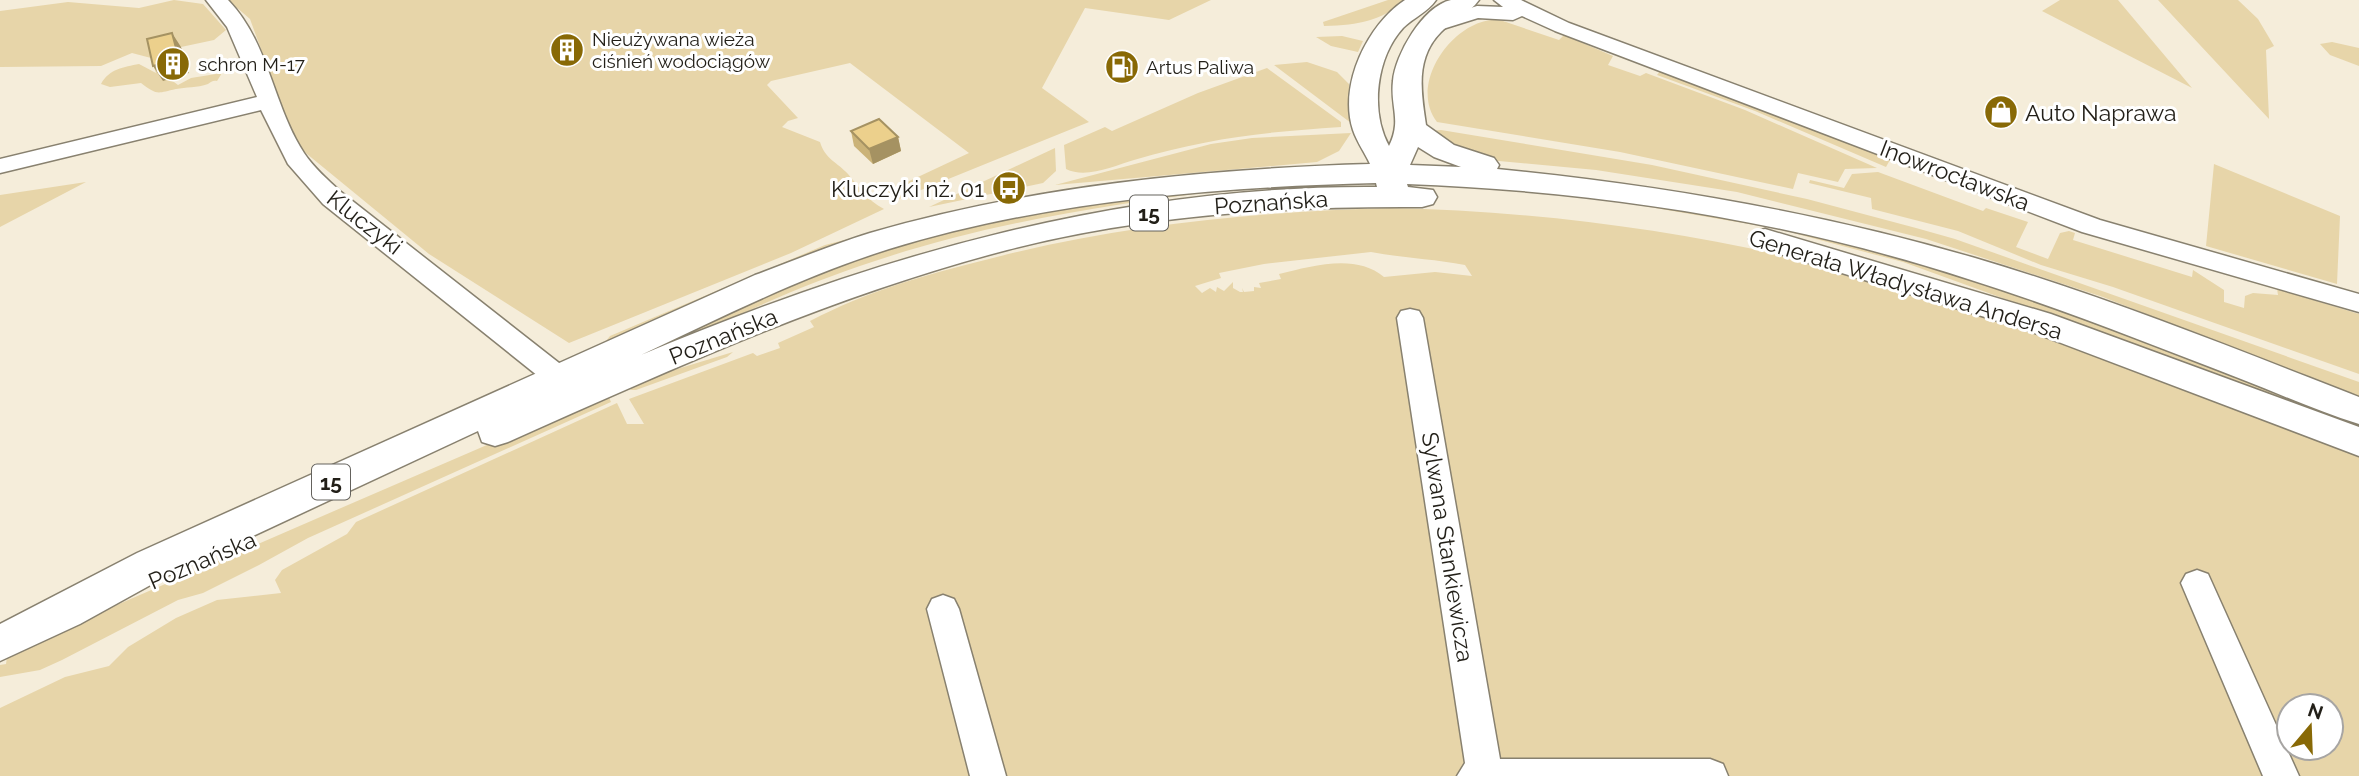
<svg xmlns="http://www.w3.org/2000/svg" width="2359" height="776" font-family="Raleway,sans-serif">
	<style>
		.green { fill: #e7d5a9; fill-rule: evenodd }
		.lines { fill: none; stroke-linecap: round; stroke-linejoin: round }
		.minor-casing { stroke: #88816f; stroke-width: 3 }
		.major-casing { stroke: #88816f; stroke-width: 3 }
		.minor { fill: #fff; fill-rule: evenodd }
		.major { fill: #fff; fill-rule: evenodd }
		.wall { fill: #cbb378 }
		.shaded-wall { fill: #a59262 }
		.building { fill: #ecd08c; stroke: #a59262; stroke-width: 2 }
		.labels { text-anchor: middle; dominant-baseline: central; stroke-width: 6; stroke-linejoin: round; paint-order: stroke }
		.far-poi-label { font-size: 19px; fill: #221f18; stroke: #fff; text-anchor: start }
		.shield { fill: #fff; stroke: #64625d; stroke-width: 2 }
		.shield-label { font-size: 21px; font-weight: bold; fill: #221f18 }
		.poi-label { font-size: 23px; fill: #221f18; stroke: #fff; text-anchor: start }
		.street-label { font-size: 23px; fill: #221f18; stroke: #fff }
	</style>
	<rect width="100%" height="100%" fill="#f5edda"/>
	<path class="green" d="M174 0 203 4 226 30 214 40 181 47 163 79H170L178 85 191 78 222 73 217 81C213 80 211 82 208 84 197 88 186 87 176 89 157 93 158 96 141 83L110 87 101 84C109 69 124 67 139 64L156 73 151 58 132 53 101 66 0 67V11L68 2 139 8Z
		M228 0H1211L1169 20 1085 8 1042 88 1089 122 899 199 892 198 888 191 969 153 850 63 771 81 767 85 798 118 788 121 782 127 820 142C825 159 837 162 848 174 860 188 867 200 884 209L791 253 569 343 429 254 296 145 250 19Z
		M1388 0H1409C1377 21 1362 25 1324 26L1323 22Z
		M2060 0H2118L2192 88 2042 11Z
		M2158 0H2238L2258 19 2274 46 2266 50 2269 119Z
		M1500 20 1559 40 1564 35 1613 56 1608 65 1640 76 1646 73 1745 110 1877 168 1845 169 1838 182 1798 173 1793 189 1620 152 1437 122C1407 84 1455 16 1500 20Z
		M1342 36 1363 41 1358 52 1331 46 1316 37Z
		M2332 42 2359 48V66L2330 55 2320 44Z
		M1307 62 1337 72 1349 84 1351 123 1274 65Z
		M1267 68 1341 122V127C1264 132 1208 138 1134 160 1114 166 1086 179 1066 169L1064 145 1105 127 1112 131 1198 93Z
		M1660 71 1891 158 1886 167 1755 111 1657 75Z
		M1441 130 1652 165 1807 199 1916 228 1955 239 2359 382V398L2103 297 1926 239 1737 192 1596 170 1488 160 1463 153 1430 131Z
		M1351 133 1339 151 1317 162 1055 185 1211 144 1252 138Z
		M1055 148 1056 171 1043 183 929 207Z
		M2214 164 2340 216 2337 284 2206 246Z
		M1878 172 1983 211 1986 208 2028 222 2016 247 2048 259 2060 233 2069 231 2075 233 2073 240 2192 277 2193 270 2224 290V302L2244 308 2245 296 2253 293 2278 295 2277 289 2359 314V374L2113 287 2041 265 1958 231 1872 209 1871 198 1809 183 1810 180 1844 188 1852 174Z
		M86 182 0 227V195Z
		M1224 190C1106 205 988 223 875 261 787 289 704 332 620 369L615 358C688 328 760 291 835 266 960 224 1093 200 1224 190Z
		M1579 195C1630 196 1680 208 1730 218 1947 258 2152 342 2359 418V427L1903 262 1778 229Z
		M1390 208C1583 212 1777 244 1961 305 2095 349 2226 400 2359 448V776H0V708L65 677 109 666 128 647 176 618 217 600 281 593 275 580 282 570 347 534 356 522 617 403 627 424H644L629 399 753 353 757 356 780 348 778 343 814 327 810 321C868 291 921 276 985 260 1118 225 1252 212 1390 208ZM1371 252C1403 258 1434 259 1465 265L1472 276 1435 272 1384 277C1356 253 1312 266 1279 274L1281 279 1259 283 1261 288 1254 287V291L1244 292 1242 288 1243 292H1240L1233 288V282L1224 291 1217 287 1216 292 1210 288 1202 293 1195 286 1221 278 1219 273 1264 264ZM2289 706H2331V748H2289Z
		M964 209 944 219 607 345 606 341 610 336 825 245Z
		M733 352 727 357 636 390H631L628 384Z
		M607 393 611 402 308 538 259 565 203 593 178 600 62 660 40 670 0 677V665L6 664 7 657 82 620Z"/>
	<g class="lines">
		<g class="minor-casing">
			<path id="minor" d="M206 0H228C269 42 273 106 304 153 314 168 328 180 341 192L568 370 586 394 582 401C564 407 559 397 548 384L323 204 288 164 261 110 0 173V159L257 97 227 27Z
				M1494 0H1521L1569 23 2100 220 2359 294V312L2082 232 1555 31 1522 16 1513 20 1478 18 1430 33 1419 27 1423 23 1477 6 1503 7Z
				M1410 309 1419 311 1423 318 1500 759H1710L1723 764 1728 776H1457L1465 763 1397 318 1401 311Z
				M2197 570 2208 574 2299 776H2263L2181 583 2186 574Z
				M943 595 954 599 959 609 1006 776H970L927 609 932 599Z"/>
		</g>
		<g class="major-casing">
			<path id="major" d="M1405 0H1436C1428 12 1413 18 1403 28 1376 58 1370 111 1389 146 1402 120 1390 107 1393 81 1395 55 1423 6 1451 0 1459 0 1470 0 1479 0 1469 14 1452 20 1441 32 1415 58 1421 92 1426 125L1454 145 1494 158 1499 165 1497 169C1659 185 1818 212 1975 258 2105 296 2233 348 2359 397V424C2319 412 2280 394 2241 379 2150 344 2060 308 1968 279 1787 220 1597 191 1407 184L1408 187 1433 190 1437 197 1433 204 1422 207C1283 206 1142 215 1007 250 834 295 671 369 508 442L495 446 482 442 478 431 165 577 80 624 0 661V624L137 553 755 275C793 261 831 245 870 233 1033 186 1202 169 1370 164 1365 153 1357 142 1353 130 1338 85 1368 24 1405 0ZM1418 147 1434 157 1461 167 1410 165ZM1376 183 1377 187C1120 185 876 256 641 355 722 317 803 276 889 249 1045 201 1214 187 1376 183Z
				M1765 229 2051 314 2359 427V456L2027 330 1754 246 1749 239 1754 232Z"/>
		</g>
		<use href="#minor" class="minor"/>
		<use href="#major" class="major"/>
	</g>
	<path class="wall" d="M851 131 898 137 901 151 873 164 854 146Z"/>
	<path class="shaded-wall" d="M172 33 181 47 189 73 163 81 153 66Z
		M898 137 901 151 873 164 869 149Z"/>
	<path class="building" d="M172 33 179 59 153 66 147 39Z
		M879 119 898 137 869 149 851 131Z"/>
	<defs>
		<g id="building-disc" transform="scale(1.75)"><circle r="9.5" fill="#886906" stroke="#fff"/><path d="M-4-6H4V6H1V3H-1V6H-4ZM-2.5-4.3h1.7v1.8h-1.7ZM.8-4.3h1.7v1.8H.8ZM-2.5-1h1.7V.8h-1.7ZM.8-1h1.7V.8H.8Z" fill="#fff"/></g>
		<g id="fuel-disc" transform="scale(1.75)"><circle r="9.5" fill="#886906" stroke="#fff"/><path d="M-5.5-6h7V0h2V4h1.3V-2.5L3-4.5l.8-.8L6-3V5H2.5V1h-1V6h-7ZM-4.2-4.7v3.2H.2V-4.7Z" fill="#fff"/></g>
		<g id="shop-disc" transform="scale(1.75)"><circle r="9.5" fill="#886906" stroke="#fff"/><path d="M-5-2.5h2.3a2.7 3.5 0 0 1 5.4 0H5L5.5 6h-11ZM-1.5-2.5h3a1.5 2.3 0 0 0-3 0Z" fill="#fff"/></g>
		<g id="bus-disc" transform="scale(1.75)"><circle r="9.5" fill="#886906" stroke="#fff"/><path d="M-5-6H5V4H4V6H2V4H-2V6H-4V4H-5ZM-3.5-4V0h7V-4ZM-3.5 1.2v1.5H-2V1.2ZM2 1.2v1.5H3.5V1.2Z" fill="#fff"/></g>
	</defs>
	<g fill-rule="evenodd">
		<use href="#building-disc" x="567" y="50"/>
		<use href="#building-disc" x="173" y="64"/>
		<use href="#fuel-disc" x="1122" y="67"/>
		<use href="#shop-disc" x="2001" y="112"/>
		<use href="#bus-disc" x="1009" y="188"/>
	</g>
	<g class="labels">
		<g class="far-poi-label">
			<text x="592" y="39">Nieużywana wieża<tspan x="592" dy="22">ciśnień wodociągów</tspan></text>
			<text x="198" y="64">schron M-17</text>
			<text x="1146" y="67">Artus Paliwa</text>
		</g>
		<g class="shield">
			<rect x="1130" y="195.5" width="38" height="35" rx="5"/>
			<rect x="312" y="464.5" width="38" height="35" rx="5"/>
		</g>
		<g class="shield-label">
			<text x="1149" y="213">15</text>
			<text x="331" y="482">15</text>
		</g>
		<g class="poi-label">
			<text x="2025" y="112">Auto Naprawa</text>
			<text x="984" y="188" text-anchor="end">Kluczyki nż. 01</text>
		</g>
		<g class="street-label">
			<text transform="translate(1955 175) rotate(21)">Inowrocławska</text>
			<text transform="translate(1271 202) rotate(-4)">Poznańska</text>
			<text transform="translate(365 222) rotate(38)">Kluczyki</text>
			<text transform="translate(1906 284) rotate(17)">Generała Władysława Andersa</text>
			<text transform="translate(723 336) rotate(-22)">Poznańska</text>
			<text transform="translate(1448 547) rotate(81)">Sylwana Stankiewicza</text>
			<text transform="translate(202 560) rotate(-23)">Poznańska</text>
		</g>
	</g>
	<g transform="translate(2310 727) rotate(19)"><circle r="33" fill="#ffffff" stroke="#a7a5a3" stroke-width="2"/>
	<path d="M0-5L12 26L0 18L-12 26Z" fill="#886906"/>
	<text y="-10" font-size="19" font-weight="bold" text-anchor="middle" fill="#221f18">N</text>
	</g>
</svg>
